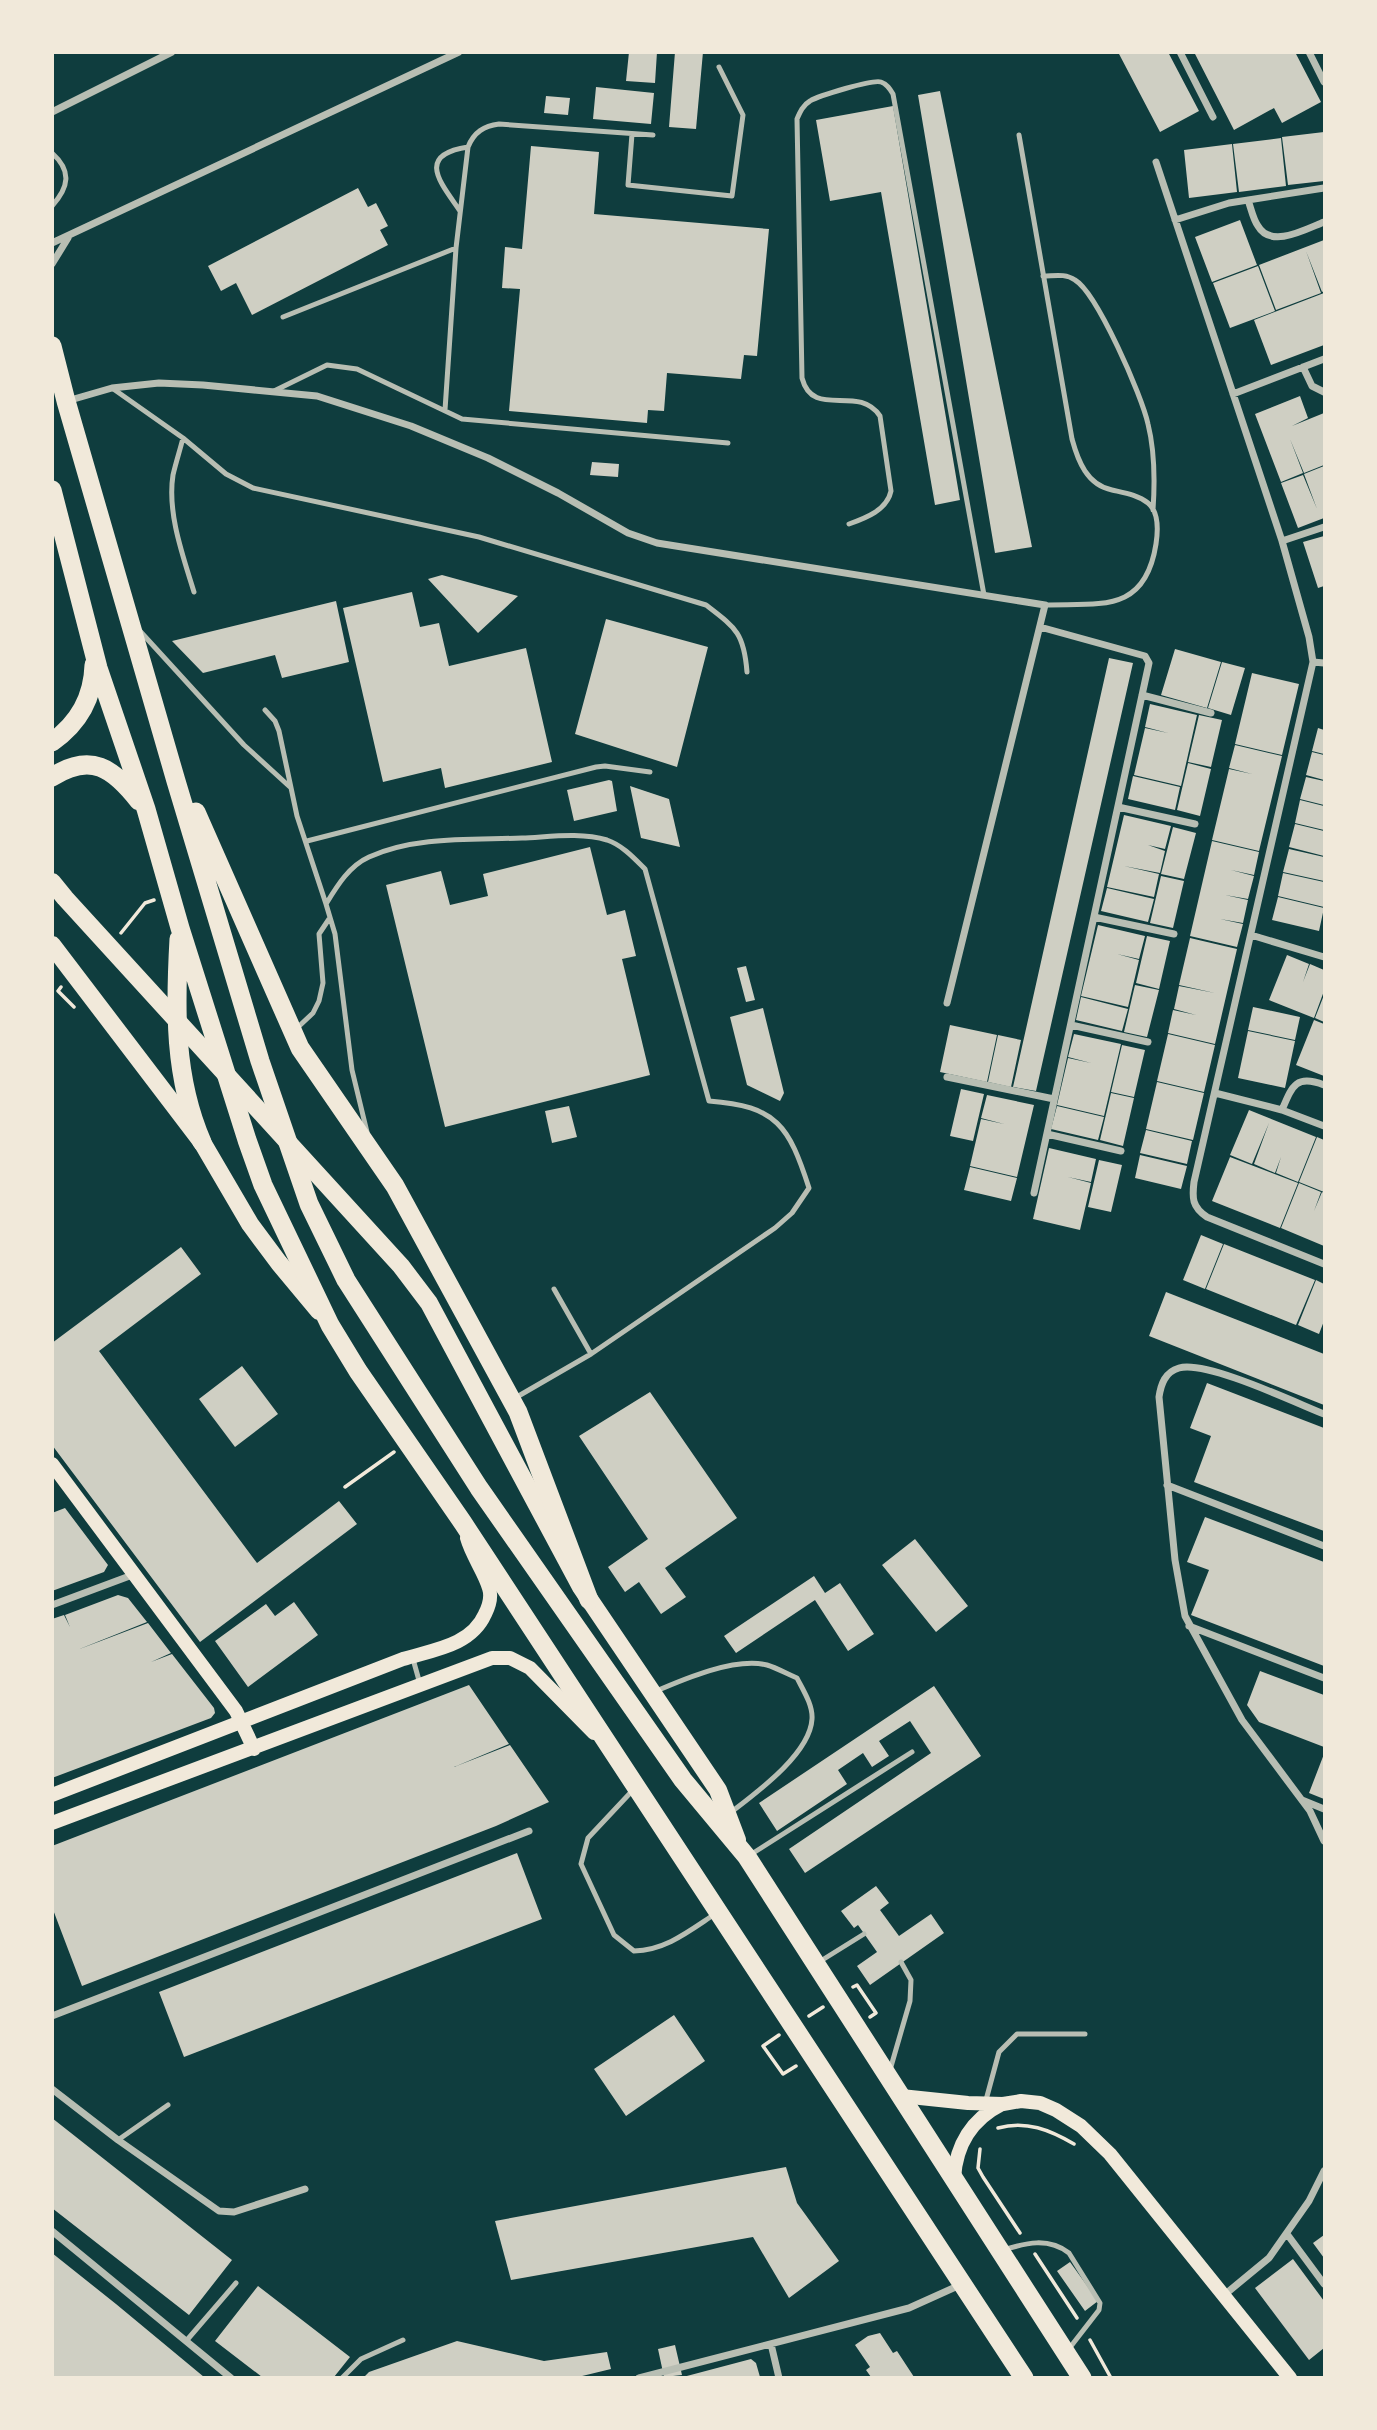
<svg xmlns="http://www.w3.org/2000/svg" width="1377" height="2430" font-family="'Fira Sans',sans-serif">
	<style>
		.building { fill: #cfcfc3 }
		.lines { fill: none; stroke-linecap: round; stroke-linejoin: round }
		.path { stroke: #f1e9da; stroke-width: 3.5 }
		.service { stroke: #b8beb3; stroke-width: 5 }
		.minor { stroke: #b8beb3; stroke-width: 7 }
		.secondary { stroke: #f1e9da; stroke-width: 14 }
		.primary { stroke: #f1e9da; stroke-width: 18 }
		.trunk { stroke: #f1e9da; stroke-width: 19 }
	</style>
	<rect width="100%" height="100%" fill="#0f3d3e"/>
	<path class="building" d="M629 52H657L655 83 626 81Z
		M675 52H703L696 129 669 127Z
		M1118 52H1168L1199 111 1160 132Z
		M1194 52H1295L1321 102 1282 123 1274 108 1234 130Z
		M596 87 654 93 651 124 593 119Z
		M940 91 1032 547 995 553 918 95Z
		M546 96 570 98 568 115 544 113Z
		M893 106 960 500 935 505 881 192 830 201 816 120Z
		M1324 132V181L1288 185 1282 137Z
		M1281 138 1286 186 1239 192 1233 144Z
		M1232 144 1237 192 1189 198 1184 150Z
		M531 146 599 152 594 214 769 229 757 356 744 355 741 379 667 373 664 411 648 410 647 423 509 411 520 289 502 288 505 247 522 249Z
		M358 188 368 207 376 203 388 226 380 230 388 245 252 315 236 283 221 291 208 266Z
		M1240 220 1257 265 1212 282 1195 237Z
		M1324 240V291L1322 292 1306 251 1321 293 1276 310 1259 265Z
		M1258 266 1275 311 1230 328 1213 283Z
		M1324 293V345L1271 365 1254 320Z
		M1300 396 1308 418 1292 426 1324 413V465L1304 473 1290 439 1303 473 1281 482 1255 414Z
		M592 462 619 464 618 477 590 475Z
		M1324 466V518L1298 528 1281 483 1303 475 1317 509 1304 474Z
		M1324 536V586L1318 588 1303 542Z
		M442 575 518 596 478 633 428 579Z
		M412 592 420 627 439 623 449 666 526 648 552 762 445 788 441 768 383 782 343 608Z
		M336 601 349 662 282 678 275 655 203 673 172 641Z
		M606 619 708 647 677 767 575 734Z
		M1175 649 1221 662 1207 708 1161 695Z
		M1109 658 1133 663 1036 1091 1013 1087Z
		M1222 662 1245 668 1231 715 1208 708Z
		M1252 673 1299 684 1282 755 1235 744Z
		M1150 704 1197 715 1181 786 1134 775 1145 728 1168 733 1145 727Z
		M1199 715 1222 720 1211 767 1188 762Z
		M1318 728 1324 730V754L1312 751Z
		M1235 745 1282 756 1259 851 1212 840 1229 769 1252 774 1229 768Z
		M1312 752 1324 755V780L1306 775Z
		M1188 763 1211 769 1200 816 1177 810Z
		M1133 776 1180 787 1175 810 1128 799Z
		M1306 777 1324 781V805L1300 799Z
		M609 780 612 781 617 811 574 821 567 790Z
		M630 786 669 799 680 847 641 838Z
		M1300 800 1324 806V830L1295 823Z
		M1124 815 1171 826 1165 849 1148 845 1165 851 1160 873 1124 866 1159 874 1154 897 1107 887Z
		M1295 824 1324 831V856L1289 847Z
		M1173 827 1196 833 1184 879 1161 874Z
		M1212 841 1259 852 1254 875 1231 870 1254 876 1248 899 1225 895 1248 900 1243 923 1220 919 1243 924 1237 947 1190 936Z
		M590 847 607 915 625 910 636 956 622 959 650 1075 445 1127 386 885 441 871 450 905 488 896 483 874Z
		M1289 849 1324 857V881L1283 872Z
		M1283 873 1324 882V907L1278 896Z
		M1161 876 1184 881 1173 928 1150 923Z
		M1107 888 1154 899 1148 922 1101 911Z
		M1278 897 1324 908 1319 931 1272 920Z
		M1098 925 1145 936 1139 959 1117 954 1139 960 1128 1007 1081 996Z
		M1147 936 1170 941 1159 989 1136 983Z
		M1190 938 1237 949 1215 1044 1168 1033 1173 1010 1196 1015 1174 1009 1179 986 1215 993 1179 985Z
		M1287 955 1309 964 1303 982 1310 964 1324 970V991L1314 1018 1269 1000Z
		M746 966 755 1000 746 1002 737 968Z
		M1135 985 1159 990 1147 1037 1124 1032Z
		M1324 995V1022L1315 1018Z
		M1081 997 1128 1009 1122 1031 1076 1020Z
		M1253 1007 1300 1017 1295 1040 1248 1030Z
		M763 1008 784 1093 780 1101 747 1085 730 1017Z
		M1314 1020 1324 1024V1076L1296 1065Z
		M950 1025 997 1035 987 1082 940 1072Z
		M1248 1031 1295 1041 1285 1088 1238 1078Z
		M1074 1034 1121 1044 1104 1116 1057 1105 1068 1058 1091 1063 1068 1057Z
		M1168 1034 1215 1045 1204 1092 1157 1081Z
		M998 1035 1021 1040 1011 1087 988 1082Z
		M1122 1045 1145 1050 1134 1097 1111 1092Z
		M1157 1082 1204 1093 1193 1140 1146 1129Z
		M961 1089 984 1094 973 1141 950 1136Z
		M1111 1093 1134 1098 1123 1146 1100 1140Z
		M987 1095 1034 1105 1017 1177 970 1166 981 1119 1004 1124 981 1118Z
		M569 1106 577 1137 552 1143 545 1111Z
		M1057 1106 1104 1117 1098 1140 1051 1129Z
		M1249 1110 1316 1137 1298 1182 1276 1173 1281 1157 1275 1173 1254 1164 1269 1123 1252 1164 1230 1155Z
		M1146 1130 1192 1141 1187 1164 1140 1153Z
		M1317 1137 1324 1140V1192L1299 1182Z
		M1049 1148 1096 1159 1091 1182 1068 1177 1091 1183 1080 1230 1033 1219Z
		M1140 1155 1187 1166 1181 1189 1135 1178Z
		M1230 1157 1298 1183 1280 1228 1212 1201Z
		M1099 1160 1122 1165 1111 1212 1088 1207Z
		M970 1167 1017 1178 1011 1201 964 1190Z
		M1299 1183 1321 1192 1314 1211 1322 1192 1324 1193V1246L1281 1228Z
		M1201 1235 1223 1244 1205 1289 1183 1280Z
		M1224 1244 1315 1280 1296 1325 1206 1289Z
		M181 1247 201 1274 99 1351 257 1563 339 1501 357 1524 200 1642 52 1445V1343Z
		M1316 1280 1324 1284V1321L1319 1334 1298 1325Z
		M1166 1292 1324 1354V1405L1149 1336Z
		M242 1366 278 1414 235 1447 199 1399Z
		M1207 1383 1324 1428V1531L1194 1482 1211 1436 1190 1428Z
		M650 1392 737 1518 665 1568 686 1597 661 1614 639 1582 625 1592 608 1567 648 1539 579 1436Z
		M65 1508 108 1565 104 1572 52 1591V1513Z
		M1205 1517 1324 1562V1666L1191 1615 1209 1570 1187 1562Z
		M915 1539 968 1606 936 1632 882 1565Z
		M814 1576 825 1593 840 1583 874 1634 848 1651 815 1600 736 1653 724 1636Z
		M118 1595 128 1598 147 1622 77 1650 148 1623 171 1653 151 1662 172 1654 214 1708 215 1713 211 1718 52 1778V1619L64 1615 70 1627 65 1615Z
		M294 1602 318 1635 248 1687 215 1641 266 1604 275 1616Z
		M1260 1671 1324 1695V1747L1259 1722 1247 1705Z
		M469 1685 509 1744 454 1767 510 1745 549 1802 496 1826 82 1986 52 1907V1846Z
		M934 1686 981 1756 805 1873 789 1849 931 1753 910 1721 879 1741 889 1756 872 1767 863 1753 838 1770 847 1784 777 1831 759 1803Z
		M1324 1754V1799L1309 1793Z
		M517 1853 542 1919 184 2057 159 1992Z
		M876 1886 889 1903 880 1910 899 1936 931 1914 944 1933 870 1985 857 1966 877 1952 858 1925 854 1928 841 1911Z
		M674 2015 705 2061 626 2116 594 2069Z
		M52 2118 232 2260 189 2315 52 2208Z
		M786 2167 797 2203 839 2261 789 2298 753 2237 511 2280 495 2221Z
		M1324 2235V2258L1313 2243Z
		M52 2253 116 2304 204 2377H52Z
		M1293 2259 1324 2301V2348L1309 2360 1255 2288Z
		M1070 2262 1098 2301 1085 2311 1057 2271Z
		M258 2286 350 2357 334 2377H262L215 2341Z
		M880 2333 893 2353 897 2351 914 2377H871L866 2370 870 2367 855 2345 868 2336Z
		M457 2341 544 2361 607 2352 611 2369 578 2377H364L369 2372Z
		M675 2345 682 2375 664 2377 658 2349Z
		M751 2359 756 2363 760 2377H683Z"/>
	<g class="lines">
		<path class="path" d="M121 933 145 903 154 900
			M61 987 58 991 74 1007
			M345 1487 394 1452
			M853 1987 857 1985 876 2013 870 2017
			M809 2016 823 2007
			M779 2035 763 2046 783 2074 796 2066
			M998 2128C1026 2120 1050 2130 1074 2144
			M980 2149 978 2168 983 2177 1020 2233
			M1035 2254 1077 2318
			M1090 2340 1111 2378"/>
		<path class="service" d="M632 134 628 185 732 196 743 115 719 67
			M1019 135 1072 439C1078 461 1087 485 1112 490 1125 493 1138 495 1148 503 1159 512 1158 531 1156 544 1145 614 1100 603 1045 605
			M52 153C72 171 69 187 52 206
			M460 211C441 183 415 155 468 147
			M1043 276C1054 276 1065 273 1075 280 1097 293 1142 396 1148 424 1155 452 1155 481 1153 510
			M283 317 456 248
			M112 388 183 438 226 474 253 488 479 537 706 605C736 628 744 633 747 672
			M274 391 327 365 357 369 462 419 728 443
			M445 410 456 248 468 147C474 132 484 126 499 124L653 135
			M183 438C180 450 176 462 173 475 167 513 183 556 194 592
			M849 524C866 518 887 510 891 491L880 416C858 383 813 420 802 378L797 119C800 112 803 105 810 101 818 96 873 79 881 82 887 84 890 89 893 94L984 595
			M139 630 244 745 290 787
			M265 710 275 721 279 731 297 816 326 904
			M307 841 596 767 605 766 650 772
			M296 1029 313 1013 319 1001 323 983 319 934 329 919
			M367 1132 352 1070 335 934 326 904C337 886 349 866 369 857 415 836 472 840 522 838 549 837 580 832 607 840 622 845 634 858 645 869L709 1101C777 1106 789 1126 809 1188L792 1213 775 1228 591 1354 515 1398
			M554 1289 591 1354
			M413 1659 420 1684
			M654 1692C684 1679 735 1657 767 1665 777 1668 787 1674 797 1678 803 1690 813 1705 812 1719 810 1754 756 1793 730 1813
			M633 1790 588 1838 581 1864 614 1935 634 1951C666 1950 689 1931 715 1914
			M750 1855 912 1752
			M819 1962 864 1934
			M890 2070 910 2001 911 1980 901 1962
			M986 2100 999 2052 1017 2034H1085
			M118 2140 168 2105
			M1003 2250C1026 2243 1048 2237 1069 2253L1100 2303 1099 2310 1068 2350
			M187 2340 236 2283
			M342 2378 361 2359 403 2340"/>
		<path class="minor" d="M1180 52 1213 117
			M1309 52 1324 82
			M52 112 172 52
			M1156 162 1282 541 1309 637 1313 662 1194 1182C1192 1198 1192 1207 1207 1217L1324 1264
			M1248 200C1251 208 1253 219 1258 226 1271 249 1306 229 1324 222
			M1175 220 1229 203 1324 188
			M52 243 459 52
			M52 264 68 238
			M1303 367 1312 386 1324 392
			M1233 394 1324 359
			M67 401 112 388 159 383 203 385 317 396 411 426 488 458 558 493 628 533 657 543 1045 605 947 1003
			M1282 541 1324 527
			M1313 662 1324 663
			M1142 695 1211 713
			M1118 807 1195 824
			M1094 917 1174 934
			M1251 935 1324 957
			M1071 1025 1148 1042
			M947 1077 1054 1099
			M1215 1093 1282 1110 1324 1126
			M1282 1110C1292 1086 1296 1074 1324 1085
			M1047 1134 1121 1151
			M1034 1193 1149 663 1145 656 1040 627
			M1324 1414C1296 1403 1206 1360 1179 1368 1165 1372 1161 1384 1159 1397L1175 1560 1185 1616 1242 1720 1310 1811 1324 1841
			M1167 1485 1324 1546
			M52 1605 135 1574
			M1189 1626 1324 1678
			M1302 1800 1324 1809
			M52 2016 529 1831
			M52 2089 118 2140 219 2211 234 2212 305 2189
			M52 2231 231 2378
			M1287 2234 1324 2284
			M1223 2296 1269 2258 1309 2201 1324 2171
			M771 2344 779 2378
			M639 2378 909 2308 960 2285"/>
		<path class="secondary" d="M52 1464 236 1711 254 1749
			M52 1795 403 1659C432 1650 471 1646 485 1614 489 1606 492 1597 489 1588 484 1571 472 1556 467 1538
			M52 1823 492 1658H510L530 1668 594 1733
			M901 2096 968 2103 1003 2104 1021 2101 1040 2103 1056 2110 1081 2126 1110 2154 1290 2378
			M954 2178C956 2145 972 2119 1002 2104"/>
		<path class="primary" d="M52 882 65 898 401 1266 429 1303 581 1587 718 1790 737 1840
			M52 945 202 1142 250 1224 279 1263 319 1311"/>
		<path class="trunk" d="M52 346 66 401 176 781 260 1061 309 1204 346 1280 479 1488 683 1780 747 1857 1082 2378
			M52 490 98 668 146 809 180 928 247 1140 263 1185 330 1325 358 1371 463 1523 1024 2378
			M52 742C79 723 93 698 94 665
			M52 777C91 752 113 768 139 801
			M196 812 300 1048 395 1186 518 1412 589 1600
			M179 939C175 1009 174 1078 202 1142"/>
	</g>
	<rect width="1377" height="2430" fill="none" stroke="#f1e9da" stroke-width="108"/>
</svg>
